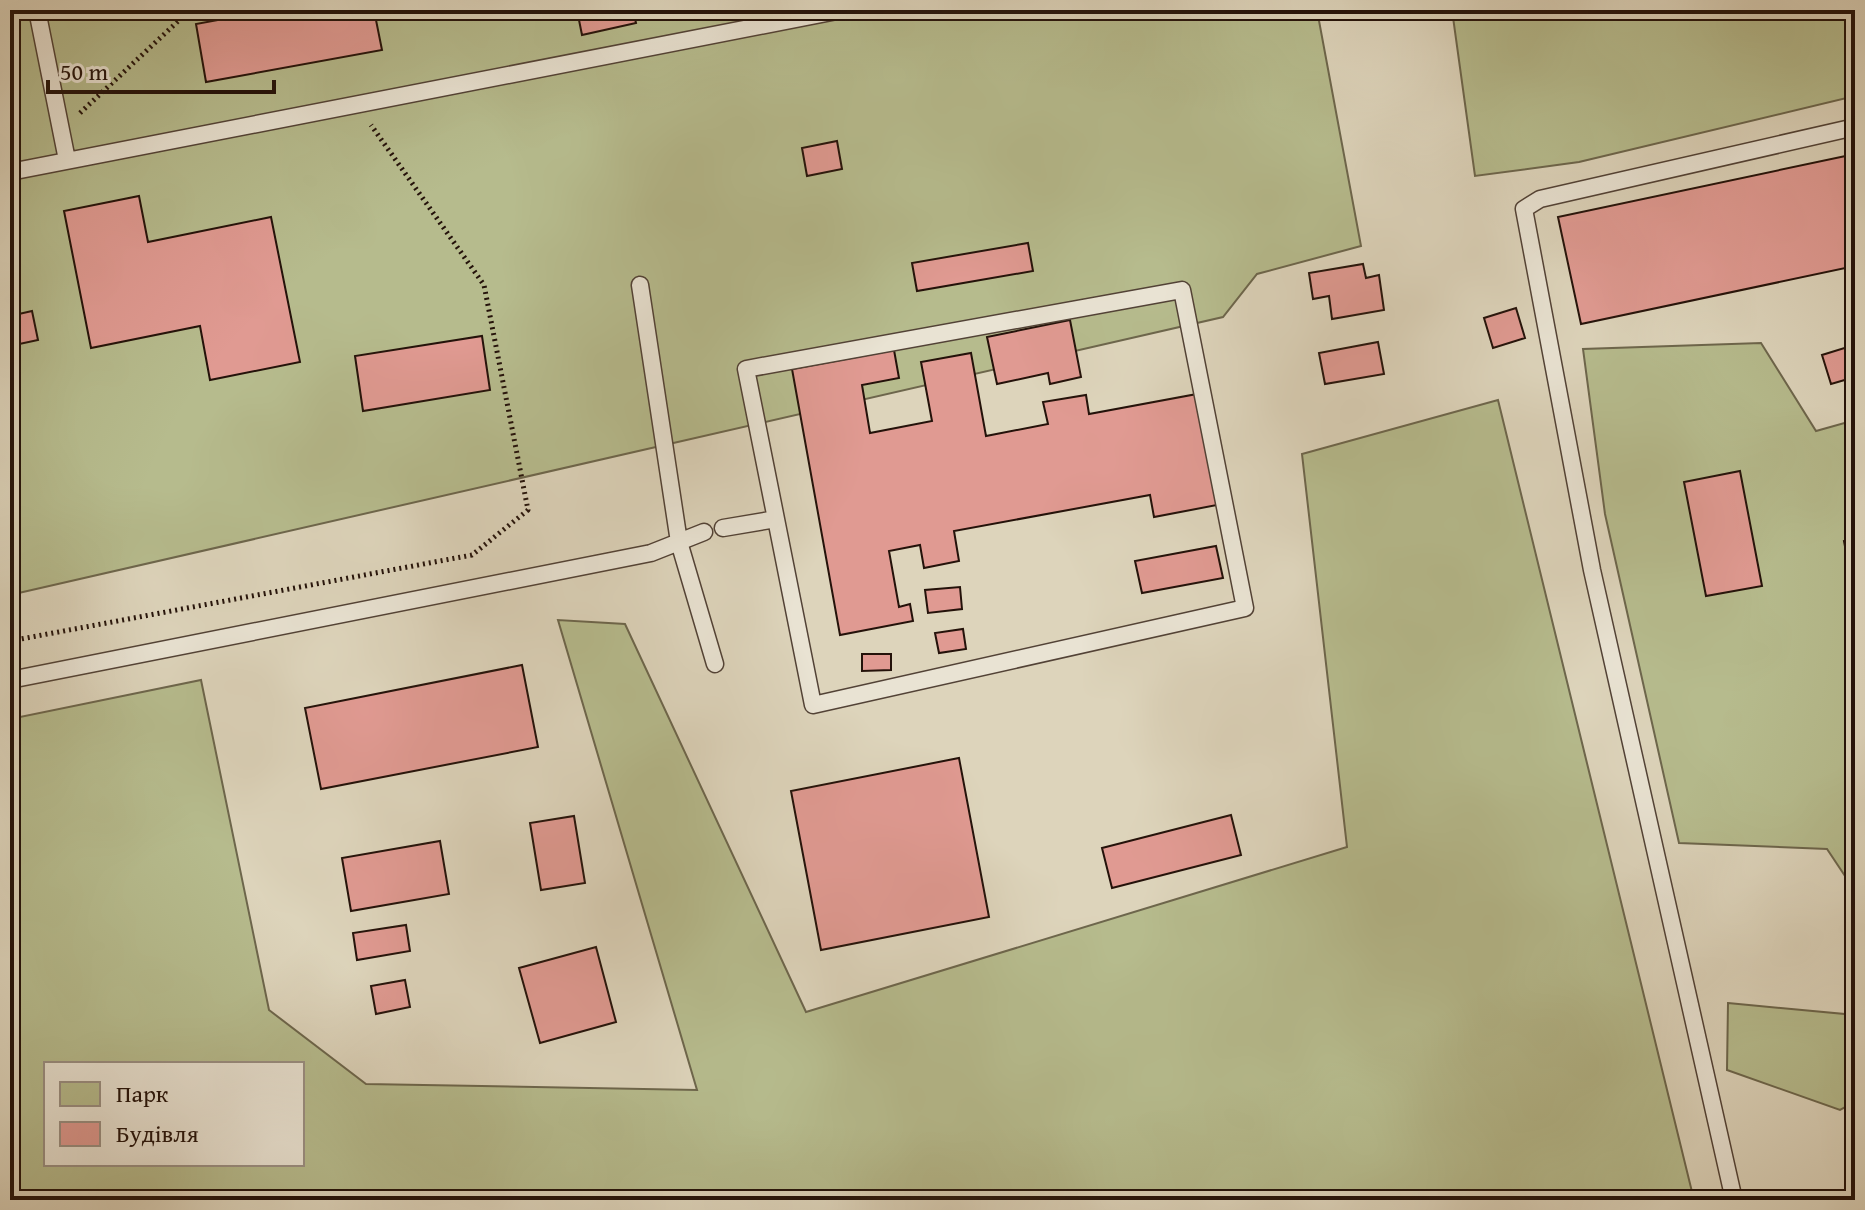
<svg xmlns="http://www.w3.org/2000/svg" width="1865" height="1210" font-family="'Gentium Book Plus',serif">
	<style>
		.green { fill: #b6bb8d; stroke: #6d664c; stroke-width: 2; fill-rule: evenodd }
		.building { fill: #e09a92; stroke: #24120a; stroke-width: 2 }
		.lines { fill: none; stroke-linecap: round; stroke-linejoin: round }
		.lane-casing { stroke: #524236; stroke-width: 19 }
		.path { stroke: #24120a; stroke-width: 5; stroke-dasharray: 2 4; stroke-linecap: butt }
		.lane { stroke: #e9e3d3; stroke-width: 16 }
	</style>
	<rect width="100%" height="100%" fill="#ddd4bb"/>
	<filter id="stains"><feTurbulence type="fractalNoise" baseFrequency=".0025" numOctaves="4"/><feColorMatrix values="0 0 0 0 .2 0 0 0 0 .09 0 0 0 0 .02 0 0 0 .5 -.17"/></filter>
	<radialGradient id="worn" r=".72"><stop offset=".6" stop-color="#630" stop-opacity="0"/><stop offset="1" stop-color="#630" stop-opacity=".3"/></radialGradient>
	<path class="green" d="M10 10H1317L1361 246 1257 274 1223 317 10 595Z
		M1452 10H1855V96L1579 162 1475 176Z
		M1761 343 1816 431 1855 420V891L1827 849 1679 843 1605 514 1583 349Z
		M1498 400 1694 1200H10V719L201 680 269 1010 366 1084 697 1090 558 620 625 624 806 1012 1347 847 1302 454ZM46 1064H302V1164H46Z
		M1728 1003 1855 1015V1102L1840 1110 1727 1070Z"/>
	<path class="building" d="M272 10H374L382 50 206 82 196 24Z
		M577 10H633L636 23 582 35Z
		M837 141 842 169 807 176 802 148Z
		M1855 154V266L1581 324 1558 217Z
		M139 196 148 242 271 217 300 362 210 380 200 326 91 348 64 211Z
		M1028 243 1033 271 917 291 912 263Z
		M1363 264 1366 278 1379 275 1384 310 1332 319 1329 296 1313 299 1309 273Z
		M1516 308 1525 338 1493 348 1484 318Z
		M32 311 38 340 10 346V316Z
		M1070 320 1081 377 1050 384 1048 373 997 384 987 337Z
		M482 336 490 390 363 411 355 356Z
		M1378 342 1384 374 1325 384 1319 353Z
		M1854 345 1855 377 1831 384 1822 355Z
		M894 350 899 378 862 385 870 433 932 421 921 362 971 353 986 436 1048 424 1043 402 1086 395 1089 414 1197 394 1217 505 1154 517 1150 495 954 531 959 561 924 568 920 545 889 551 899 607 910 604 913 621 840 635 792 369Z
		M1740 471 1762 586 1706 596 1684 482Z
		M1855 539V589H1853L1844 541Z
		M1216 546 1223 578 1142 593 1135 561Z
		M960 587 962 609 928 613 925 590Z
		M963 629 966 649 939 653 935 633Z
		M862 654H891V670L862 671Z
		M522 665 538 747 321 789 305 708Z
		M959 758 989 917 821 950 791 791Z
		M1231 815 1241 855 1112 888 1102 848Z
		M574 816 585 883 541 890 530 823Z
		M440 841 449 894 351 911 342 858Z
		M406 925 410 951 357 960 353 933Z
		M596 947 616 1022 540 1043 519 968Z
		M405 980 410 1007 376 1014 371 986Z"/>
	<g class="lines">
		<g class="lane-casing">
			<path id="lane" d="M37 10 67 160
				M10 172 842 10
				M640 285 679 542 715 664
				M723 528 776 519 746 369 1182 290 1245 608 813 705 776 519
				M10 680 651 553 704 532
				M1734 1200 1592 570 1524 209 1540 199 1855 127"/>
		</g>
		<path class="path" d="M80 113 190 10
			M10 641 472 555 528 510 484 285 371 125"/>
		<use href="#lane" class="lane"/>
	</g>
	<rect width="1865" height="1210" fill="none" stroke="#ddd4bb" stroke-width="40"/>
	<rect x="12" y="12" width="1841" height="1186" fill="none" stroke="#24120a" stroke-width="4"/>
	<rect x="20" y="20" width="1825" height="1170" fill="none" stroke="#24120a" stroke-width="2"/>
	<rect x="44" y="1062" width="260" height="104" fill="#e9e3d3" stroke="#9a8f83" stroke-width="2"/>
	<rect x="60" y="1082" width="40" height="24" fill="#b6bb8d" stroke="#9a8f83" stroke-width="2"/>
	<text x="116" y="1102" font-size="24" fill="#24120a">Парк</text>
	<rect x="60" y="1122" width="40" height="24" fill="#e09a92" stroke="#9a8f83" stroke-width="2"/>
	<text x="116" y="1142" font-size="24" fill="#24120a">Будівля</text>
	<path d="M48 80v12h226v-12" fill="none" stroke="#24120a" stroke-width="4"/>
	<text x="60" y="80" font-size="24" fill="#24120a" stroke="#e9e3d3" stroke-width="6" paint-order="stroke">50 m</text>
	<rect width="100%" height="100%" filter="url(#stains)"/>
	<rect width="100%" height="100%" fill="url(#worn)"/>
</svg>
